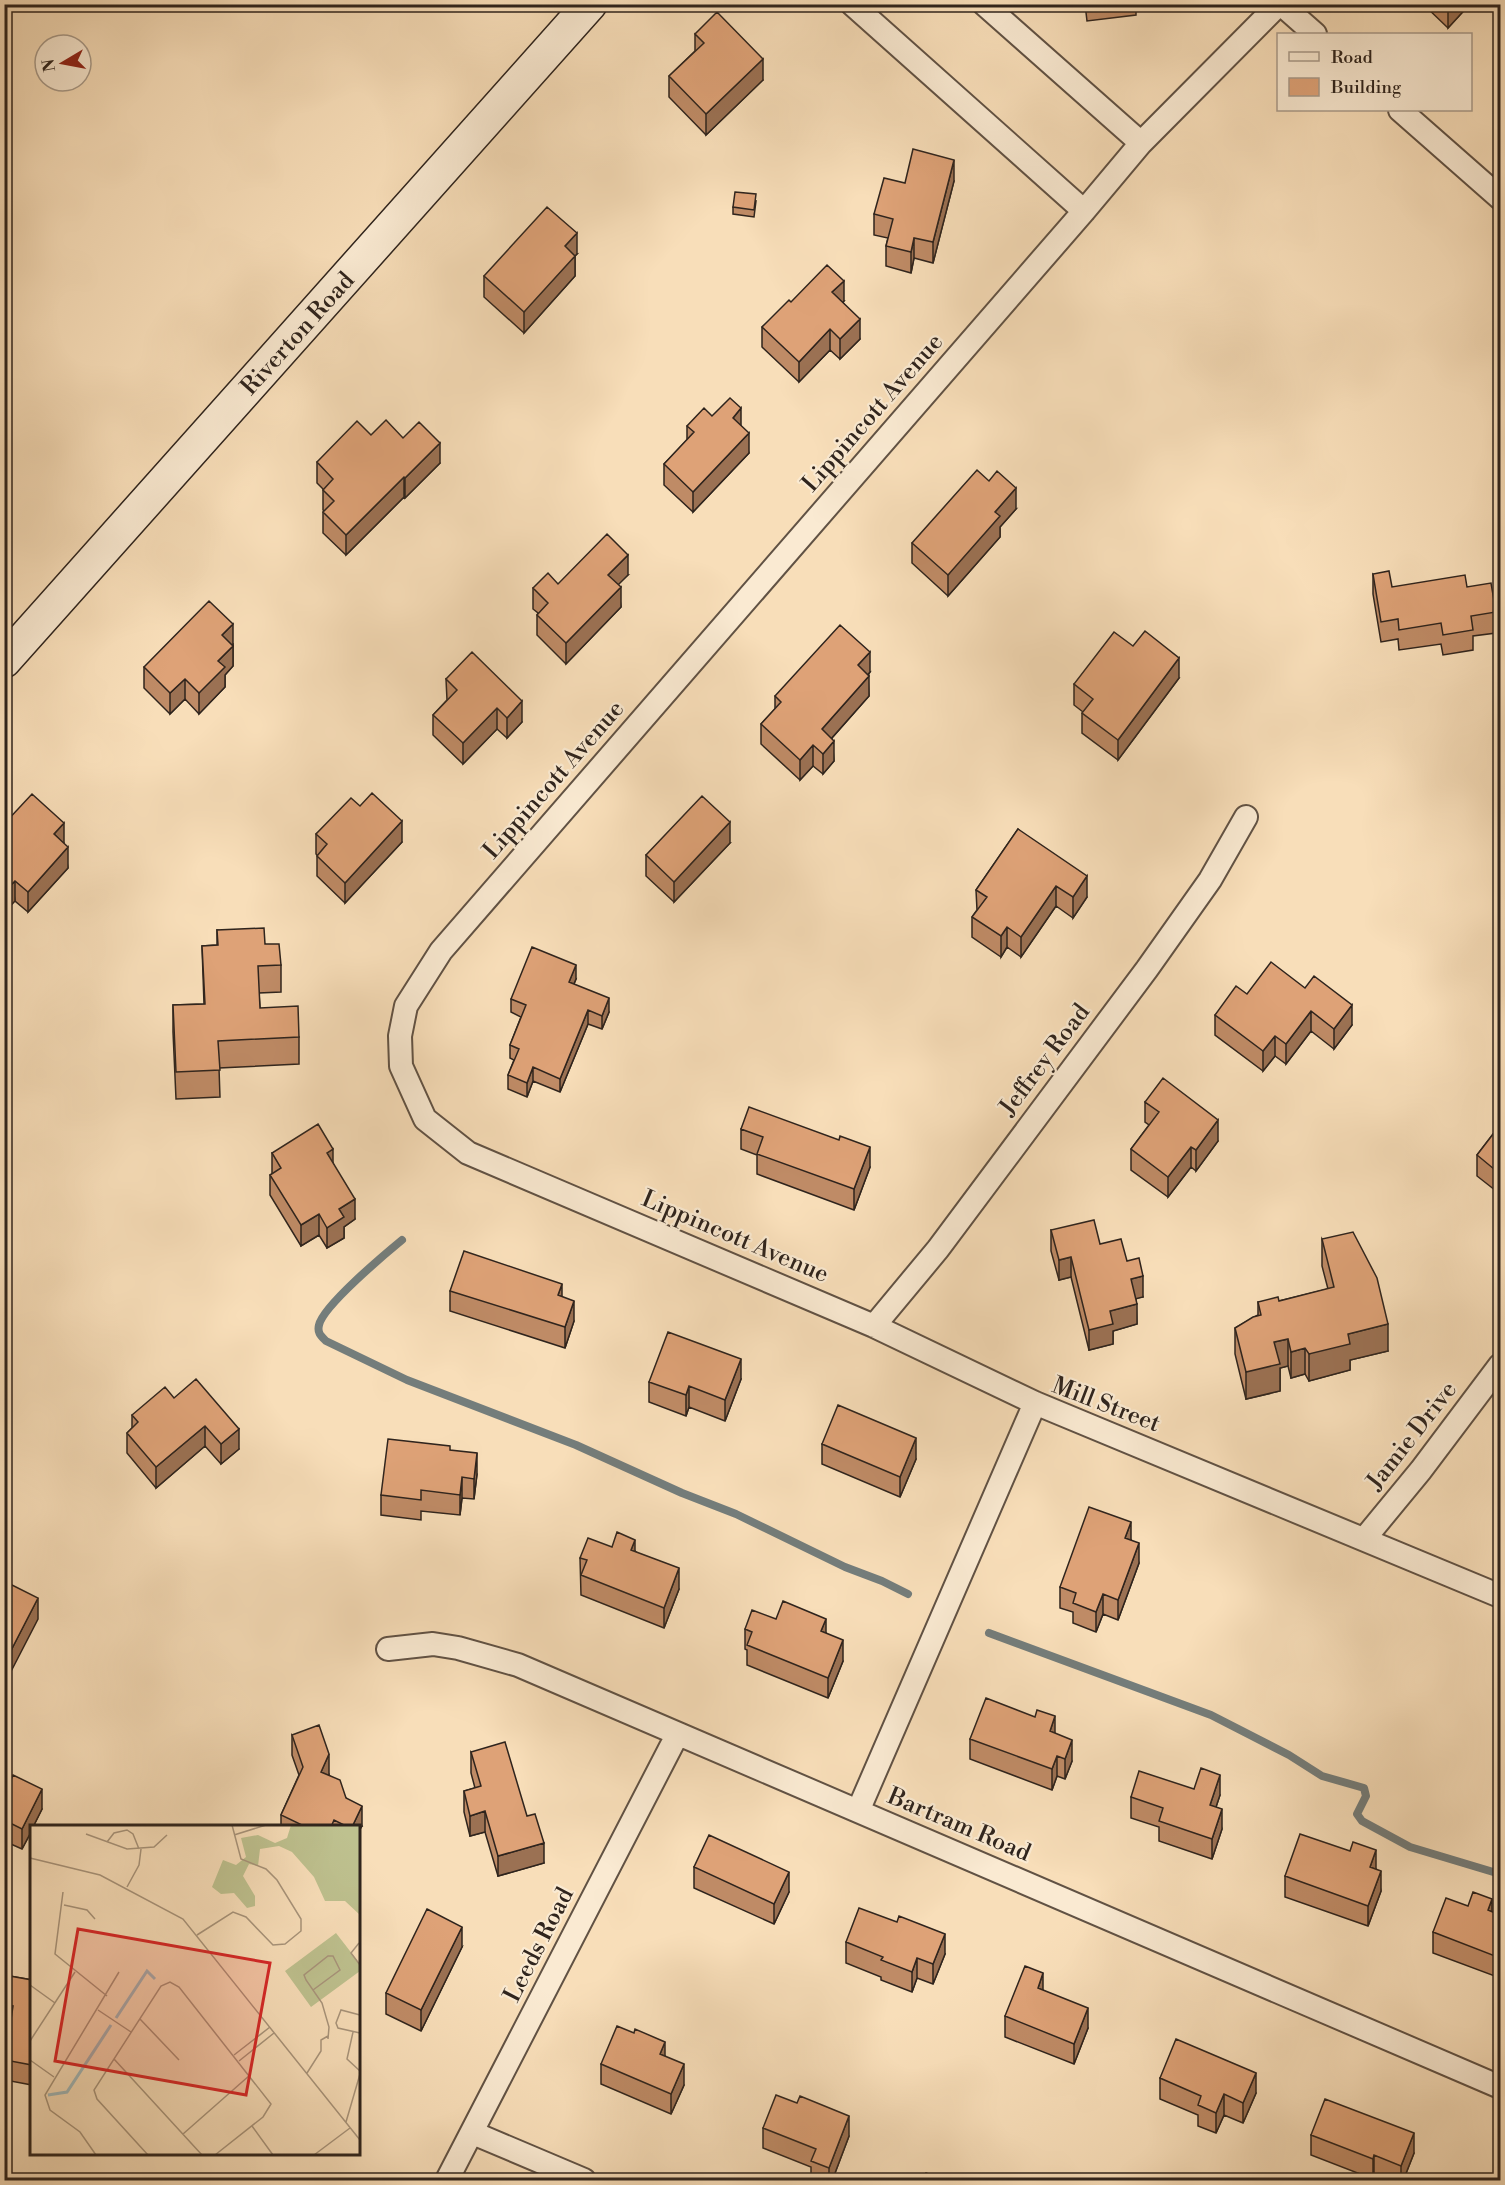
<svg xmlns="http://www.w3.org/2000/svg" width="1505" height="2185" font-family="'Libre Bodoni',serif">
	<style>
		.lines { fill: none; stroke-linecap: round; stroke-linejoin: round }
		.stream { stroke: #747d7b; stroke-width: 8 }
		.street-casing { stroke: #615244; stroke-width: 26 }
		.secondary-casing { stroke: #2f241d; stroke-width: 36 }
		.street { stroke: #faead2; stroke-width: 22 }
		.secondary { stroke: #faead2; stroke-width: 33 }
		.wall { fill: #bf8b66; stroke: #2f241d; stroke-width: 1.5 }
		.shaded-wall { fill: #9b7153; stroke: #2f241d; stroke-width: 1.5 }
		.building { fill: #dea277; stroke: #2f241d; stroke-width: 1.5 }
		.labels { text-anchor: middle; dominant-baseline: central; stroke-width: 4.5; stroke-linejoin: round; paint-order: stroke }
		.street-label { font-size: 24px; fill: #2f241d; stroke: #faead2 }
		.inset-river { fill: none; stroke: #a2b9ba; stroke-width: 3 }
		.inset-road { fill: none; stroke: #a8947b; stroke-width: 1.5 }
		.view { fill: #d62828; fill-opacity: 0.15; stroke: #d62828; stroke-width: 3 }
		.inset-edge { fill: none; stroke: #2f241d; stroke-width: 3 }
	</style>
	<rect width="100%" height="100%" fill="#f8deb9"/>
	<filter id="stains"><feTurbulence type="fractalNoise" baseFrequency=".00333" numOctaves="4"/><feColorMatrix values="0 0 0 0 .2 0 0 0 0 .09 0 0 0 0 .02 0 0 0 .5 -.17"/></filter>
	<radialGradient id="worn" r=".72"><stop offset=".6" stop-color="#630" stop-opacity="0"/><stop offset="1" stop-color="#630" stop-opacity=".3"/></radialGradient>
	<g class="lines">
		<path class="stream" d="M402 1240C385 1254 323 1306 319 1325 317 1333 321 1336 326 1341L407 1380 576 1445 682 1493 736 1514 845 1567 882 1581 908 1594
			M989 1633 1211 1715 1289 1755 1322 1776 1364 1788 1366 1796 1357 1814 1362 1821 1410 1847 1500 1874"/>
		<g class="street-casing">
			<path id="street" d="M852 4 1084 211
				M984 4 1141 143
				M1279 4 1141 143 1084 211 441 951 406 1006 400 1036 401 1066 425 1119 468 1153 874 1326 1035 1403 1500 1596
				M1281 4 1315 34
				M1400 110 1500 198
				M874 1326 938 1249 1147 969 1210 880 1246 817
				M1365 1538 1421 1470 1500 1365
				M388 1649 433 1644 458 1648 518 1665 1500 2087
				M858 1811 1035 1403
				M473 2133 584 2180
				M447 2180 677 1735"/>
		</g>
		<g class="secondary-casing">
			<path id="secondary" d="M4 661 590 4"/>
		</g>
		<use href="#street" class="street"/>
		<use href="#secondary" class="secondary"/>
	</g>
	<path class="wall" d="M1085 4H1136V15L1087 21Z
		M1423 4H1470L1448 28Z
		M695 34 763 80 706 135 669 97V76L695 51Z
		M954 181 933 263 914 258 911 273 886 266V246L888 238 874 235V214L905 183Z
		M756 201 754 217 733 214V207Z
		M577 254 575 256V276L524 333 484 297V276Z
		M844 301 843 302 860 339 840 359 830 350 799 382 762 347V327L791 302Z
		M712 416 741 426 749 453 693 512 664 485V464L687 440V426Z
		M371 435 403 438 440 463 405 498 404 497 346 555 323 533V512L324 511 323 510V489L317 483V462Z
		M1016 509 1000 527V537L948 596 912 563V543Z
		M1373 574 1392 587H1467L1496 612V633L1473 636V650L1443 655 1441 644 1399 650 1398 639 1381 642 1373 594Z
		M628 575 618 584 621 607 566 664 537 635V615L538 613 533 609V588Z
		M233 644V666L225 675V687L199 714 185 699 170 714 144 688V667Z
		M870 672 868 675 869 696 832 738 834 761 823 774 813 766 800 780 761 744V724L775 709V696Z
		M1179 678 1118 760 1082 733V713L1083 712 1074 705V684Z
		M446 679 522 722 507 738 497 729 463 764 433 735V715L447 700Z
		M360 806 402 842 345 903 317 876V855L316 854V834Z
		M4 824 64 843 68 868 28 912 15 901Z
		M1018 829 1087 897 1073 918 1056 906 1021 957 1007 947 1001 957 972 937V917L977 910 976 890Z
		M730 843 674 902 646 876V855Z
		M217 930 265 944 281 965V992L259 993 260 1008 299 1037V1064L219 1068 220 1097 176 1099 173 1032V1005L204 1004 202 946 217 945Z
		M576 979 574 984 609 1012 602 1029 588 1024 560 1092 533 1081 527 1097 508 1089V1075L514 1060 510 1058V1045L521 1017 511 1012V999Z
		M1305 988 1352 1025 1334 1049 1311 1031 1286 1064 1275 1056 1263 1071 1215 1035V1015L1247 994Z
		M1145 1102 1218 1141 1196 1171 1191 1167 1168 1197 1131 1170V1149L1149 1125 1145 1122Z
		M1500 1125V1194L1477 1176V1155Z
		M741 1129 870 1167 854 1210 757 1174V1155L741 1149Z
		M272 1153 333 1163 355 1219 344 1227V1238L327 1248 319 1235 301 1246 270 1195V1175L272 1174Z
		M1051 1230 1100 1244 1127 1261 1143 1297 1136 1298 1137 1324 1113 1331V1344L1089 1350 1071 1277 1059 1280 1051 1251Z
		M1322 1239 1388 1351 1350 1360V1370L1309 1381 1305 1374 1291 1378 1288 1366 1280 1368V1391L1246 1399 1235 1354V1328L1258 1315V1302L1279 1301 1328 1289 1322 1266Z
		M450 1291 562 1297 574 1321 565 1348 450 1311Z
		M741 1379 725 1421 689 1407 686 1416 649 1402V1382Z
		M174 1398 239 1449 221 1464 205 1446 156 1488 127 1453V1433L132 1428V1415Z
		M822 1444 916 1459 900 1497 822 1464Z
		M450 1450 477 1474 474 1499 462 1498 460 1515 421 1511V1520L381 1515V1495Z
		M1131 1540 1139 1563 1118 1620 1103 1614 1096 1632 1073 1623V1612L1060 1608V1587Z
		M612 1547 635 1551 679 1589 664 1628 581 1595 580 1558Z
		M776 1619 826 1633 843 1661 828 1698 747 1665V1650L745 1649V1629Z
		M1055 1734 1072 1761 1065 1779 1057 1776 1052 1790 970 1759V1739Z
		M292 1735 329 1774V1775L346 1798 362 1826 281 1827V1815L299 1775 292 1755Z
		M471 1752 527 1816 544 1863 498 1876 485 1832 470 1836 464 1812V1791L475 1788 471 1773Z
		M4 1780 42 1809 33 1827H32V1830L22 1849 4 1841Z
		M1194 1789 1220 1795 1216 1807 1222 1829 1212 1859 1159 1841V1827L1131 1818V1797Z
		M694 1867 789 1892 774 1924 694 1888Z
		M1376 1869 1381 1891 1368 1926 1285 1897V1876Z
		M1468 1906 1492 1912 1500 1915V1978L1433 1953V1932Z
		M846 1942 945 1954 933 1984 917 1978 912 1992 881 1980V1977L846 1963Z
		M462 1947 421 2031 386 2014V1993Z
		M4 1975 32 1980V2085L5 2080V2060L10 2026 4 2025Z
		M1005 2016 1088 2028 1074 2064 1005 2037Z
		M665 2056 684 2085 671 2114 601 2084V2064Z
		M1160 2078 1256 2093 1243 2123 1224 2115 1216 2133 1198 2126V2115L1160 2099Z
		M797 2103 849 2136 832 2181H811V2167L763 2148V2128Z
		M1311 2135 1414 2153 1403 2181H1387L1374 2175 1373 2179 1311 2155Z"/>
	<path class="shaded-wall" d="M1451 4H1470L1448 28V8Z
		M763 59V80L706 135V114Z
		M954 160V181L933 263V242Z
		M577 233V254L572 259 575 256V276L524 333V312L565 246Z
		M914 238V258L911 273V252Z
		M844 281V301L832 313V292Z
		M860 319V339L840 359V339Z
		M830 329V350L799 382V362Z
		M741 408V429L733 418Z
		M749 433V453L693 512V492Z
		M440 443V463L405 498V478Z
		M404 477V497L346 555V535Z
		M1016 488V509L1000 527V537L948 596V575L995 512Z
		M628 555V575L608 595V575Z
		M621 587V607L566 664V643Z
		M233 624V644L222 655V635Z
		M233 646V666L225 675V687L199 714V693L218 661Z
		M870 652V672L858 686V665Z
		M1179 658V678L1118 760V740Z
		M869 676V696L822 749V729Z
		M185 679V699L170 714V693Z
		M522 701V722L507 738V718Z
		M497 708V729L463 764V743Z
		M834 741V761L823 774V754Z
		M813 745V766L800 780V760Z
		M402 821V842L345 903V883Z
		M730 822V843L674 902V882Z
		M64 823V844L54 834Z
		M68 847V868L28 912V892Z
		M1087 876V897L1073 918V897Z
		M15 881V901L4 913V892Z
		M1056 886V906L1021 957V937Z
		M1007 927V947L1001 957V936Z
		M576 965V979L569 995V982Z
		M609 998V1012L602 1029V1016Z
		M1352 1005V1025L1334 1049V1029Z
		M588 1010V1024L560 1092V1079Z
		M1311 1011V1031L1286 1064V1044Z
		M1275 1036V1056L1263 1071V1051Z
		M533 1067V1081L527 1097V1083Z
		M1218 1120V1141L1196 1171V1150Z
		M870 1147V1167L854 1210V1189Z
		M1191 1147V1167L1168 1197V1177Z
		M333 1149V1169L327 1153Z
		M355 1199V1219L344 1227V1238L327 1248V1228L339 1209Z
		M319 1214V1235L301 1246V1225Z
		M1071 1257V1277L1059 1280V1260Z
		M1143 1276V1297L1131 1300V1279Z
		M562 1284V1304L558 1295Z
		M574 1301V1321L565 1348V1327Z
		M1137 1304V1324L1113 1331V1344L1089 1350V1330L1110 1311Z
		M1388 1324V1351L1350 1360V1370L1309 1381V1354L1348 1334Z
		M1288 1339V1366L1280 1368V1391L1246 1399V1372L1274 1342Z
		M1305 1348V1374L1291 1378V1352Z
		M741 1359V1379L725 1421V1400Z
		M689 1386V1407L686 1416V1395Z
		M205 1426V1446L156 1488V1467Z
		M239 1429V1449L221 1464V1444Z
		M916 1438V1459L900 1497V1477Z
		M477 1453V1474L474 1499V1479Z
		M462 1477V1498L460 1515V1495Z
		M1131 1522V1542L1125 1538Z
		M635 1540V1560L631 1550Z
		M1139 1543V1563L1118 1620V1600Z
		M679 1568V1589L664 1628V1608Z
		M1103 1594V1614L1096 1632V1612Z
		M38 1598V1619L4 1685V1664Z
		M826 1619V1639L821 1631Z
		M843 1640V1661L828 1698V1678Z
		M1055 1716V1736L1050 1731Z
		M1072 1740V1761L1065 1779V1759Z
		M329 1754V1774L321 1792V1772Z
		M1057 1756V1776L1052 1790V1769Z
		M1220 1775V1795L1210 1825V1805Z
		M42 1789V1809L33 1827H32V1830L22 1849V1829Z
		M362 1806V1826L358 1833V1827H352Z
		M1222 1809V1829L1212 1859V1839Z
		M485 1811V1832L470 1836V1816Z
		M544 1843V1863L498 1876V1856Z
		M1376 1850V1870L1370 1867Z
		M1381 1871V1891L1368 1926V1906Z
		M789 1872V1892L774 1924V1904Z
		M1492 1899V1919L1488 1910Z
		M462 1927V1947L421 2031V2010Z
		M945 1934V1954L933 1984V1964Z
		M917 1958V1978L912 1992V1972Z
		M1043 1973V1994L1038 1988Z
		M1088 2008V2028L1074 2064V2044Z
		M665 2042V2062L660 2054Z
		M684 2064V2085L671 2114V2094Z
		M1256 2073V2093L1243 2123V2103Z
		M1224 2094V2115L1216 2133V2113Z
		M849 2116V2136L832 2181H829V2168Z
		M1414 2133V2153L1403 2181H1401V2166Z
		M1374 2155V2175L1373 2179V2159Z"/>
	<path class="building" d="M717 12 763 59 706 114 669 76 704 43 695 34Z
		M913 149 954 160 933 242 914 238 911 252 886 246 893 219 874 214 884 178 905 183Z
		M735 192 756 194 754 210 733 207Z
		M547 207 577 233 565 246 575 256 524 312 484 276Z
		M827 265 844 281 832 292 860 319 840 339 830 329 799 362 762 327 789 300 791 302Z
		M730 398 741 408 733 418 749 433 693 492 664 464 694 432 687 426 704 408 712 416Z
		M386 420 403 438 419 422 440 443 405 478 404 477 346 535 323 512 334 501 323 490 333 479 317 462 357 421 371 435Z
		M977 470 989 481 997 471 1016 488 995 512 1000 516 948 575 912 543Z
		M607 534 628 555 608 575 621 587 566 643 537 615 548 603 533 588 548 573 558 584Z
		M1389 571 1392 587 1465 575 1467 587 1491 583 1496 612 1471 616 1473 630 1443 635 1441 623 1399 630 1398 619 1381 622 1373 574Z
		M209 601 233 624 222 635 233 646 218 661 225 667 199 693 185 679 170 693 144 667Z
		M840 625 870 652 858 665 869 676 822 729 834 741 823 754 813 745 800 760 761 724 781 702 775 696Z
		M1145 631 1179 658 1118 740 1082 713 1093 699 1074 684 1114 632 1133 646Z
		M472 652 522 701 507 718 497 708 463 743 433 715 457 690 446 679Z
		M372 793 402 821 345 883 317 856 327 844 316 834 351 798 360 806Z
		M32 794 64 823 54 834 68 847 28 892 15 881 4 892V824Z
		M702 796 730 822 674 882 646 855Z
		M1018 829 1087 876 1073 897 1056 886 1021 937 1007 927 1001 936 972 917 987 897 976 890Z
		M264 928 265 944H279L281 965 258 966 260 1008 298 1006 299 1037 218 1041 220 1070 176 1072 173 1005 205 1004 202 946 218 945 217 930Z
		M532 947 576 965 569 982 609 998 602 1016 588 1010 560 1079 533 1067 527 1083 508 1075 519 1049 510 1045 526 1005 511 999Z
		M1271 962 1305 988 1314 976 1352 1005 1334 1029 1311 1011 1286 1044 1275 1036 1263 1051 1215 1015 1236 986 1247 994Z
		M1163 1078 1218 1120 1196 1150 1191 1147 1168 1177 1131 1149 1159 1112 1145 1102Z
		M749 1107 839 1140 840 1136 870 1147 854 1189 757 1154 763 1137 741 1129Z
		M318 1124 333 1149 327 1153 355 1199 339 1209 344 1217 327 1228 319 1214 301 1225 270 1175 281 1168 272 1153Z
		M1500 1125V1174L1477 1155Z
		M1094 1220 1100 1244 1121 1239 1127 1261 1139 1258 1143 1276 1131 1279 1137 1304 1110 1311 1113 1324 1089 1330 1071 1257 1059 1260 1051 1230Z
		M1353 1232 1377 1278 1388 1324 1348 1334 1350 1344 1309 1354 1305 1348 1291 1352 1288 1339 1274 1342 1280 1364 1246 1372 1235 1328 1253 1317 1261 1315 1258 1302 1278 1297 1279 1301 1334 1287 1322 1239Z
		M464 1251 562 1284 558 1295 574 1301 565 1327 450 1291Z
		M668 1332 741 1359 725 1400 689 1386 686 1395 649 1382Z
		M196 1379 239 1429 221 1444 205 1426 156 1467 127 1433 138 1422 132 1415 165 1387 174 1398Z
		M838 1405 916 1438 900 1477 822 1444Z
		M388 1439 450 1446V1450L477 1453 474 1479 462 1477 460 1495 421 1490V1500L381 1495Z
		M1089 1507 1131 1522 1125 1538 1139 1543 1118 1600 1103 1594 1096 1612 1073 1603 1076 1593 1060 1587Z
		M617 1532 635 1540 631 1550 679 1568 664 1608 581 1575 587 1560 580 1558 588 1538 612 1547Z
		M4 1581 38 1598 4 1664Z
		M783 1601 826 1619 821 1631 843 1640 828 1678 747 1645 752 1632 745 1629 752 1610 776 1619Z
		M986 1698 1035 1717 1037 1710 1055 1716 1050 1731 1072 1740 1065 1759 1057 1756 1052 1769 970 1739Z
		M319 1725 329 1754 321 1772 340 1780 346 1798 362 1806 352 1827H348L334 1820 331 1827H306L281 1815 303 1767 292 1735Z
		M505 1742 527 1816 535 1814 544 1843 498 1856 485 1811 470 1816 464 1791 481 1786 471 1752Z
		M1201 1768 1220 1775 1210 1805 1222 1809 1212 1839 1159 1821 1163 1808 1131 1797 1139 1771 1194 1789Z
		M13 1775 42 1789 22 1829 4 1820V1780L10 1782Z
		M1300 1834 1350 1851 1353 1842 1376 1850 1370 1867 1381 1871 1368 1906 1285 1876Z
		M709 1835 789 1872 774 1904 694 1867Z
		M1473 1892 1492 1899 1488 1910 1500 1915V1958L1433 1932 1446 1898 1468 1906Z
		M859 1908 897 1922 899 1916 945 1934 933 1964 917 1958 912 1972 881 1960 883 1957 846 1942Z
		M427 1909 462 1927 421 2010 386 1993Z
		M1025 1966 1043 1973 1038 1988 1088 2008 1074 2044 1005 2016Z
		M4 1975 32 1980V2065L5 2060 13 2006 4 2005Z
		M617 2026 634 2033 635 2029 665 2042 660 2054 684 2064 671 2094 601 2064Z
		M1176 2039 1256 2073 1243 2103 1224 2094 1216 2113 1198 2105 1201 2096 1160 2078Z
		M776 2095 797 2103 800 2096 849 2116 829 2168 811 2161 816 2149 763 2128Z
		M1325 2099 1414 2133 1401 2166 1374 2155 1373 2159 1311 2135Z
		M926 2173 946 2181H923Z"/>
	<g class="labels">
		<g class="street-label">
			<text transform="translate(298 334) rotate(-48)">Riverton Road</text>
			<text transform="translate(873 413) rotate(-49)">Lippincott Avenue</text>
			<text transform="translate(554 780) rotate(-49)">Lippincott Avenue</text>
			<text transform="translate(1045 1060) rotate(-53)">Jeffrey Road</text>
			<text transform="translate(735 1237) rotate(23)">Lippincott Avenue</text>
			<text transform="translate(1106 1405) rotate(21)">Mill Street</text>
			<text transform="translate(1412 1436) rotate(-52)">Jamie Drive</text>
			<text transform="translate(959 1825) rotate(23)">Bartram Road</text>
			<text transform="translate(539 1945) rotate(-63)">Leeds Road</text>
		</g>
	</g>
	<g transform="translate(30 1825)">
		<rect width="330" height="330" fill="#f8deb9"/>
		<path d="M261 0H330V90L315 76H295L284 52 262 27 249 21 230 24 228 41 219 39 213 51 225 71V81L217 83 204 68 191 69 182 62 193 35 206 40 216 32 211 13 228 10 245 18 257 13ZM306 108 330 139V146L281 182 255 146Z" fill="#bec18f"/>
		<path class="inset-river" d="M86 193 117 146 125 154M18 270 37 267 81 200"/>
		<path class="inset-road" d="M56 9 97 24 124 22 137 10M204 10 236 0M77 17 84 8 97 5 103 9 109 24M0 33 70 50 153 94 330 315M97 62 109 40 111 24M33 67 25 129 77 171M34 80 57 85 65 94M167 110 203 87 216 92 243 120 255 119 271 106V94L247 55 236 44 211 34 202 0M329 118 321 128 330 140M0 160 25 178M283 165 310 145 303 131H298L274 150 276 155 292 178 299 202 298 214M68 185 101 207M330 190 311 185 306 198 308 203 330 208M110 194 149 235M323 207 317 234 330 246M0 216 45 147M204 230 240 202M84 234 172 330M0 235 24 252M209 236 244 208M277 248 291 226V215L298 211M316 297 330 249M222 301 243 330M153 309 220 250M66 330 50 307 20 285 15 270 89 147M118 330 67 274 64 265 131 161 140 157 149 162 241 279 233 292 185 330M284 330 320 303"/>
		<path class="view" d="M48 104 240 138 216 270 25 236Z"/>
		<rect width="330" height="330" class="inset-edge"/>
	</g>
	<rect width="1505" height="2185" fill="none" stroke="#f8deb9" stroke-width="24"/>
	<rect x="6" y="6" width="1493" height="2173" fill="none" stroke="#2f241d" stroke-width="3"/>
	<rect x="12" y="12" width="1481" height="2161" fill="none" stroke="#2f241d" stroke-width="1.5"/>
	<rect x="1277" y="33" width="195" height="78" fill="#faead2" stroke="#a99b8a" stroke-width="1.5"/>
	<rect x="1289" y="52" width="30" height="9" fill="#faead2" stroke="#a99b8a" stroke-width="1.5"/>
	<text x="1331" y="63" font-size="18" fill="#2f241d">Road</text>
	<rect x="1289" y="78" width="30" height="18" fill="#dea277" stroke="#a99b8a" stroke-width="1.5"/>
	<text x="1331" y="93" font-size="18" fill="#2f241d">Building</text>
	<g transform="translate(63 63) rotate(260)"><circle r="28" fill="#faead2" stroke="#a99b8a" stroke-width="1.5"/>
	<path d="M0-4.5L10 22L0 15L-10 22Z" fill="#8f2418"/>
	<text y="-9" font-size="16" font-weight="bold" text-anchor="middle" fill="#2f241d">N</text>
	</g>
	<rect width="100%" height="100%" filter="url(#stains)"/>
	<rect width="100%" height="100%" fill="url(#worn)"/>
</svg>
